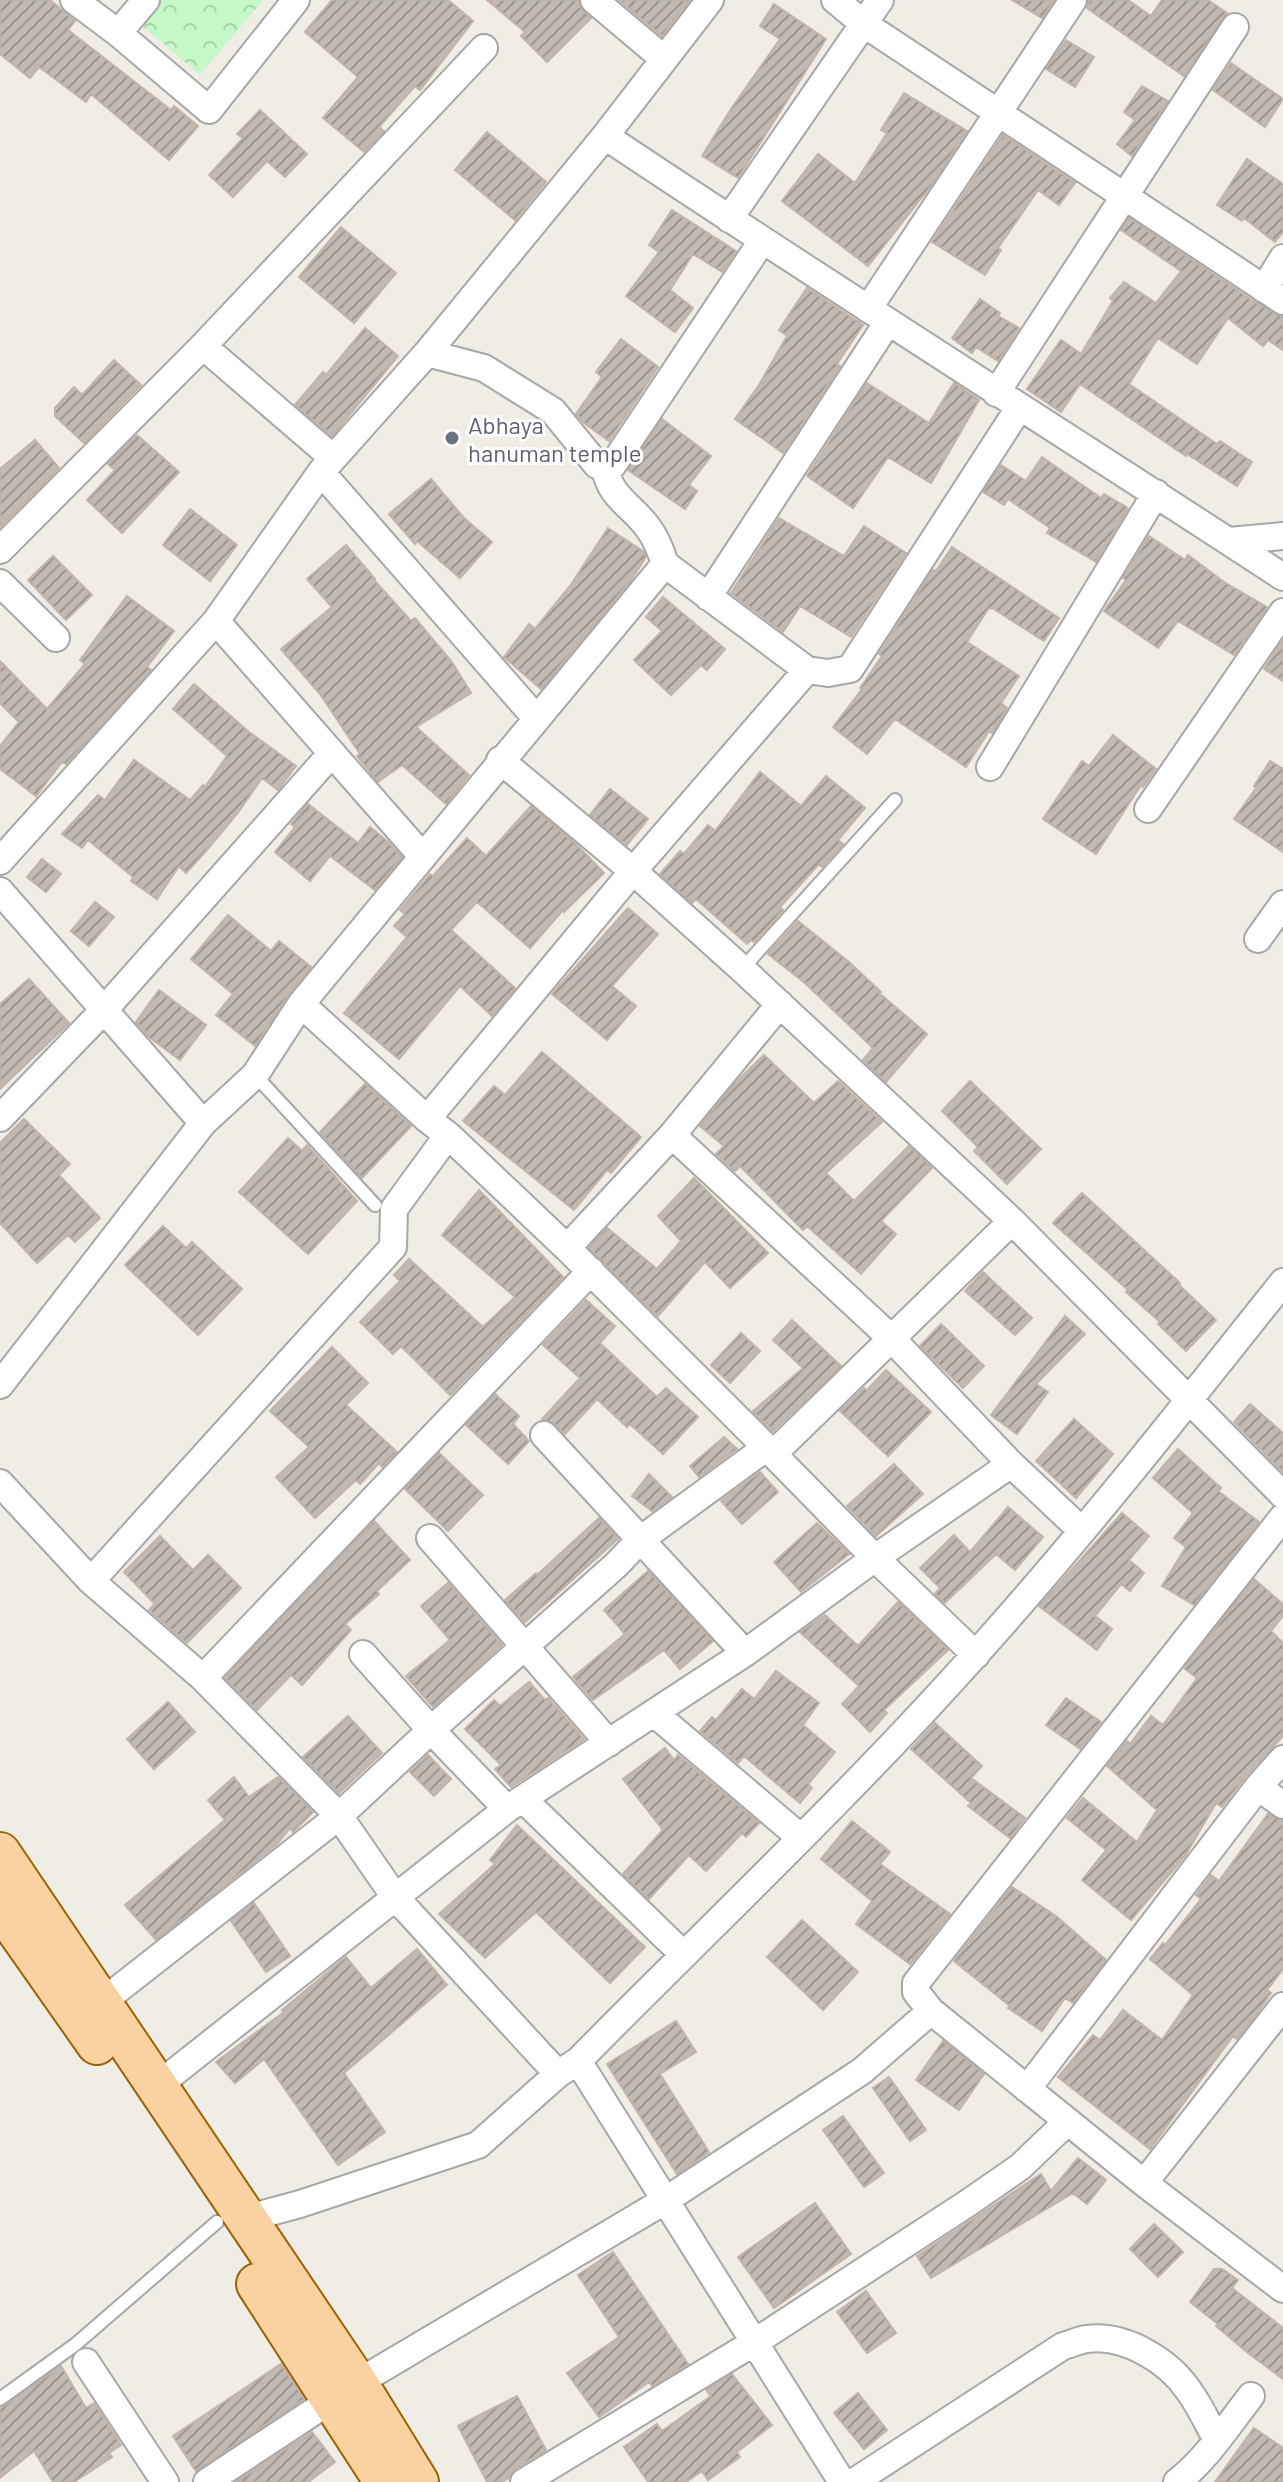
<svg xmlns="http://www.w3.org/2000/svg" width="1283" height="2482" font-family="Barlow,sans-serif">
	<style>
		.park { fill: url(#park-crowns) }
		.building { fill: url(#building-hatch); stroke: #c2b3a9; stroke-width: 2 }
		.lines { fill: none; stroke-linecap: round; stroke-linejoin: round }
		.service-casing { stroke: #a7a7a7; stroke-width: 16 }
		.minor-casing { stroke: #a7a7a7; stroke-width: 30 }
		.primary-casing { stroke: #986403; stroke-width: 44 }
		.service { stroke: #fff; stroke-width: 12 }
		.minor { stroke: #fff; stroke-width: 26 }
		.primary { stroke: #fad2a2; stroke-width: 40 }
		.worship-dot { fill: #6b7280; stroke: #fff; stroke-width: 3 }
		.labels { text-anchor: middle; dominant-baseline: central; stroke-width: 6; stroke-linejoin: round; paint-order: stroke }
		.worship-label { font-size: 24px; fill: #5b616d; stroke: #fff; text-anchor: start }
	</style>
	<defs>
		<pattern id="park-crowns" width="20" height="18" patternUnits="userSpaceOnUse" patternTransform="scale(2)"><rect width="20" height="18" fill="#c5f8c8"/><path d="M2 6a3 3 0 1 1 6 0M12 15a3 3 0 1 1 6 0" fill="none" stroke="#a9d4ac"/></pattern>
		<pattern id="building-hatch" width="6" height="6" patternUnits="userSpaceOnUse" patternTransform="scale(2)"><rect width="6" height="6" fill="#c1b9b3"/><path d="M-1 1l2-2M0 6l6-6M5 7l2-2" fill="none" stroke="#9c9691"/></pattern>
	</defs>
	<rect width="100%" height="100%" fill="#f0ede6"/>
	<path class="park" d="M158 0H263L200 75 139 23Z"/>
	<path class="building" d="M0 0H50L75 21 68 30 171 110 174 106 198 126 169 160 91 94 86 102 39 67 30 78 0 54Z
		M332 0H448L473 21 420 90 415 86 379 127 384 131 364 152 323 118 358 77 305 32Z
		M487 0H578L579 6 591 18 547 62 521 36 525 32Z
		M619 0H690L662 36Z
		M1012 0H1054L1042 18Z
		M1089 0H1128L1151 16 1162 0H1208L1227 13 1184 76 1087 8Z
		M774 4 826 39 738 178 702 156 731 109 780 39 760 26Z
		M1066 40 1094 57 1075 87 1046 69Z
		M1231 63 1283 99 1265 127 1213 90Z
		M1142 86 1168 101 1132 156 1117 144 1135 120 1124 112Z
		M904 93 967 131 930 187 868 266 782 201 818 154 855 183 887 133 881 130Z
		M260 110 307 154 285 177 267 161 233 197 209 175 243 138 237 134Z
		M487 132 546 182 515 220 455 170Z
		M1003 135 1075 183 1059 205 1038 190 998 248 1001 250 985 275 932 242Z
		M1247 159 1283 184V232L1275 242 1244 218 1242 221 1217 205Z
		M672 210 736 251 722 272 693 254 670 290 693 308 675 332 626 296 659 252 649 245Z
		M1129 218 1255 302 1283 317V350L1268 340 1263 346 1228 318 1197 364 1158 338 1129 384 1217 444 1220 441 1252 462 1237 486 1187 454 1186 456 1080 384 1061 412 1027 389 1061 340 1081 354 1113 301 1110 298 1124 282 1156 303 1181 271 1121 230Z
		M341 227 396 273 354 323 299 277Z
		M807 288 863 325 837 364 840 366 783 453 735 419 759 385 787 336 779 330Z
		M980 299 1000 313 998 316 1019 328 998 361 976 347 972 353 952 338Z
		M365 328 398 356 332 436 295 405 323 372 326 375Z
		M621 339 658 367 609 441 584 423 576 414 602 377 596 372Z
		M114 360 141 385 84 443 55 416V408L74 387 82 395Z
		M867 383 929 423 954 383 979 400 931 483 888 457 853 508 807 476Z
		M662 419 711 456 689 485 697 491 685 509 628 470Z
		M137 435 179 472 122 533 87 500 115 470 108 464Z
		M35 440 59 468 0 527V469Z
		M1042 457 1101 498 1104 494 1128 508 1096 562 1047 533 1050 528 1008 499 1004 505 983 492 1001 465 1026 481Z
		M431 479 464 518 492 542 460 578 417 541 415 544 389 514Z
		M190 509 237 545 210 581 163 545Z
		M779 518 844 556 864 526 906 553 851 637 800 606 783 632 731 593Z
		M608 528 644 552 646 557 632 579 541 689 504 657 529 624 535 629 570 586Z
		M1149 536 1185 560 1188 555 1224 582 1267 607 1234 655 1178 621 1158 648 1104 611 1126 580 1123 578Z
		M346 545 375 579 374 580 411 621 415 618 452 662 471 693 416 727 469 775 446 804 402 765 378 782 357 756 360 754 320 694 281 649 332 607 307 579Z
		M952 547 1059 618 1044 641 992 608 988 609 967 642 1019 676 1001 703 1007 708 992 733 989 731 966 767 895 719 867 754 833 727 862 689 860 688 882 656 879 654 933 570 936 571Z
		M53 556 92 595 66 620 28 580Z
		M127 596 174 631 147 667 151 670 66 764 62 762 36 796 0 769V746L19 722 0 703V661L47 709 85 664 80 660Z
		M663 597 725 649 707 670 701 665 671 695 634 660 662 631 646 617Z
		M1283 640V681L1264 669Z
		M194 684 249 732 296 766 278 790 262 778 237 814 206 851 186 873 179 866 157 899 131 881 133 877 88 840 82 848 62 834 98 795 105 800 134 760 190 800 203 785 205 787 227 756 173 709Z
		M1113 735 1156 769 1143 787 1141 785 1096 854 1043 819 1082 761 1089 766Z
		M1270 761 1283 769V852L1234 819 1256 788 1254 786Z
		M760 772 801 806 826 776 865 808 838 840 843 844 822 867 819 864 780 907 783 910 754 942 751 940 747 944 696 899 692 903 660 874 680 851 684 854 708 825 715 831Z
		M610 789 648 819 627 845 590 815Z
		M308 804 358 843 370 827 387 841 402 857 375 890 330 856 310 881 275 852 295 827 291 824Z
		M531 806 577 845 604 873 564 912 563 910 530 948 477 902 451 930 515 988 492 1016 460 986 399 1059 344 1013 407 937 394 926 405 914 400 910 430 874 433 876 467 838 486 856Z
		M42 859 61 874 46 892 27 877Z
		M95 902 114 917 89 946 71 931Z
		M628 908 658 934 612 986 636 1006 607 1040 552 994Z
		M228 915 271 951 279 941 311 967 288 995 255 1046 216 1015 233 994 191 959Z
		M798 921 849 962 881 992 879 993 927 1034 886 1082 863 1060 873 1048 806 984 768 954Z
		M29 979 69 1023 0 1089V1004Z
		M159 990 206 1025 180 1060 149 1037 136 1022Z
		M542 1052 641 1137 611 1173 607 1170 574 1210 463 1121 494 1086 505 1095Z
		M764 1055 814 1103 838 1081 882 1122 826 1173 854 1201 909 1146 932 1168 881 1221 896 1234 861 1274 807 1226 803 1230 740 1166 735 1171 716 1154 724 1146 700 1126 735 1083Z
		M970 1081 1041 1149 1007 1184 974 1151 978 1147 942 1111Z
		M365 1084 411 1126 362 1178 320 1132Z
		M24 1119 70 1164 59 1175 100 1218 75 1242 68 1235 37 1263 0 1223V1143Z
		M288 1138 302 1151 307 1145 357 1201 308 1254 239 1192Z
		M694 1178 768 1253 730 1288 705 1262 658 1316 589 1248 607 1228 657 1269 681 1241 658 1216Z
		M479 1190 563 1277 450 1395 401 1346 393 1354 360 1322 400 1281 394 1275 409 1259 483 1327 515 1297 442 1235Z
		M1082 1193 1180 1283 1179 1285 1216 1320 1186 1351 1158 1324 1160 1322 1126 1292 1128 1290 1053 1223Z
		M163 1226 186 1248 192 1242 242 1289 198 1335 125 1265Z
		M983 1272 1032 1318 1015 1335 965 1291Z
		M586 1300 615 1326 600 1343 657 1397 666 1388 698 1417 663 1454 630 1424 627 1427 597 1399 565 1434 555 1424 542 1419 580 1378 543 1345Z
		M1065 1316 1085 1334 1036 1384 1048 1392 1017 1434 991 1415Z
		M792 1320 841 1366 773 1431 753 1411 803 1368 773 1340Z
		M941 1324 984 1366 963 1388 920 1346Z
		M741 1333 760 1351 730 1383 711 1365Z
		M332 1347 368 1383 346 1405 397 1452 382 1467 379 1463 360 1484 356 1480 315 1518 276 1477 309 1447 270 1411Z
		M886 1370 931 1412 888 1456 840 1411 864 1388 867 1390Z
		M495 1394 519 1416 513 1424 529 1441 508 1464 466 1425Z
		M1250 1404 1283 1433V1472L1234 1422Z
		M1074 1419 1113 1454 1076 1498 1036 1461Z
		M724 1437 737 1449 699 1477 690 1466Z
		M1178 1449 1221 1488 1218 1491 1259 1522 1194 1605 1162 1586 1186 1547 1174 1538 1193 1513 1153 1478Z
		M439 1453 483 1495 448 1531 405 1489Z
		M894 1464 923 1494 876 1536 847 1506Z
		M760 1472 778 1492 742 1524 721 1501Z
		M649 1474 672 1497 652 1511 632 1496Z
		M1008 1507 1043 1537 1015 1570 996 1554 945 1603 935 1594 940 1588 920 1568 954 1535 970 1552Z
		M1122 1513 1149 1536 1129 1560 1144 1573 1130 1591 1121 1584 1095 1616 1112 1629 1097 1650 1039 1606Z
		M599 1518 618 1539 525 1622 505 1600 536 1573 537 1575Z
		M374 1521 410 1560 377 1591 379 1594 345 1624 351 1630 302 1685 291 1675 257 1710 225 1678Z
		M817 1523 849 1554 801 1592 774 1562Z
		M160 1536 193 1570 208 1555 241 1588 187 1643 149 1610 155 1604 124 1572Z
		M648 1571 713 1641 680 1669 664 1650 593 1700 573 1677 625 1634 604 1610Z
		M1254 1579 1283 1604V1616L1271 1631 1283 1643V1736L1246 1776 1222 1807 1216 1803 1185 1856 1131 1920 1082 1880 1106 1850 1067 1818 1083 1798 1137 1842 1157 1810 1107 1766 1127 1741 1130 1744 1151 1716 1163 1725 1197 1678 1184 1668Z
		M448 1583 502 1645 433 1707 406 1676 450 1640 421 1606Z
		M898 1602 948 1650 884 1710 887 1713 870 1732 842 1704 859 1686 800 1632 825 1615 858 1646Z
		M776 1671 819 1703 803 1725 835 1752 808 1784 812 1788 800 1803 744 1756 738 1763 700 1731 712 1717 716 1720 742 1689 754 1699Z
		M529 1682 545 1700 548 1698 584 1739 511 1787 495 1769 501 1765 465 1729 494 1700 500 1706Z
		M1066 1698 1101 1722 1080 1749 1046 1725Z
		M168 1702 195 1732 154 1769 127 1739Z
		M348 1716 382 1753 339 1793 303 1757Z
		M935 1723 982 1766 971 1778 1025 1818 1010 1838 968 1806 971 1803 911 1749Z
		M665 1748 674 1760 678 1755 759 1823 746 1837 742 1833 706 1871 689 1855 649 1899 623 1874 663 1830 623 1779Z
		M428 1755 451 1779 434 1796 410 1772Z
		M234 1777 249 1797 278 1777 313 1812 293 1832 290 1828 277 1844 156 1940 125 1905 225 1820 208 1800Z
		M1268 1814 1283 1821V1969L1267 1990 1271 1993 1253 2019 1237 2039 1233 2036 1150 2149 1058 2077 1093 2035 1100 2040 1123 2010 1162 2040 1193 1995 1150 1959 1163 1943 1165 1945 1201 1899 1196 1895 1211 1875 1219 1881Z
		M852 1821 890 1852 880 1864 950 1914 910 1964 856 1924 872 1901 821 1859Z
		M517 1825 645 1947 610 1983 536 1912 485 1958 439 1914 495 1864 490 1860Z
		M1012 1887 1056 1916 1106 1960 1073 2003 1065 1998 1042 2031 1008 2008 1010 2006 954 1961Z
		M254 1903 290 1956 266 1972 231 1921Z
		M802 1920 858 1972 823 2010 767 1957Z
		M417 1949 447 1985 344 2073 385 2132 338 2165 264 2059 235 2083 216 2062 284 2012 282 2010 346 1957 371 1988Z
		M676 2021 696 2052 660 2074 709 2152 677 2174 607 2064Z
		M943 2041 984 2074 959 2110 916 2080Z
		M889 2077 926 2130 910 2141 873 2088Z
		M843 2116 884 2173 864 2187 823 2130Z
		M1078 2158 1106 2180 1087 2204 1073 2193 931 2278 917 2256 1041 2174 1051 2191Z
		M815 2203 851 2254 774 2308 738 2257Z
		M1154 2224 1183 2252 1158 2277 1130 2249Z
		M613 2252 688 2364 652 2386 649 2382 599 2417 567 2373 619 2337 578 2275Z
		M1214 2269H1222L1238 2280 1232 2288 1283 2328V2379L1248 2353 1216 2326 1218 2324 1190 2302Z
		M866 2291 896 2333 867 2353 837 2312Z
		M281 2364 304 2399 196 2471 173 2436Z
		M61 2366 86 2408 94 2403 121 2445 109 2453 112 2457 74 2482H53L34 2451 0 2478V2409Z
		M732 2374 772 2425 737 2452 740 2457 708 2480 702 2471 686 2482H648L624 2447 657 2424 662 2431 711 2396 706 2390Z
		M858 2393 887 2430 864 2449 834 2413Z
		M517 2396 546 2450 516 2468 509 2478 501 2482H487L458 2426Z
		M1254 2428 1283 2448V2482H1215Z
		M312 2432 335 2462 308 2482H236Z"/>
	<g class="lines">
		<g class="service-casing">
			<path id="service" d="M742 969 895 800
				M255 1075 375 1205
				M0 2399 76 2344 217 2222"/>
		</g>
		<g class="minor-casing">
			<path id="minor" d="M74 0 118 33 209 110 296 0
				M594 0 664 59
				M835 0 864 24 1283 301
				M118 33 146 0
				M605 136C829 286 1057 429 1283 577
				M729 219 880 0
				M1264 289 1283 258
				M868 309 1073 0
				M203 346 484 48
				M427 353 484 368 553 411 597 465 605 468 612 466 762 241
				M996 393 1235 27
				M605 468C610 498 633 506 649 529 657 540 661 551 665 564
				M321 472 536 718
				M1229 541 1283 536
				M0 550 203 346 333 458
				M0 583 56 638
				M708 597 888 322
				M216 621 423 857
				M807 670 828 673 850 669 1019 408
				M500 760 633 871 742 969 1012 1221 1283 1495
				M990 767 1156 493
				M1148 809 1283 612
				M0 861 216 621 321 472 427 353 605 136 710 0
				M0 891 203 1123
				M1258 939 1283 904
				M0 1118 104 1010 332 753
				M427 1119 633 871 807 670 665 564 301 1004 427 1119 448 1135 567 1248 773 1454
				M672 1135 891 1338 1011 1464 1081 1530
				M567 1248 672 1135 780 1004
				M0 1385 203 1123 255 1075 301 1004
				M544 1435 745 1653
				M0 1483 91 1581 393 1247 394 1209 448 1135
				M1283 1517 916 1983V1992L931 2011 1144 2183 1283 2289
				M430 1538 609 1743
				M91 1581 203 1678 339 1816 395 1897 558 2074
				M976 1655 875 1558 1011 1464
				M203 1678 591 1271
				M654 1713 801 1838
				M1258 1787 1283 1805
				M523 1799 683 1954
				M507 1809 431 1730 616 1565 640 1540 767 1447
				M102 2002 339 1816 431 1730 363 1654
				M578 2061 842 2482
				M157 2086 507 1809 745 1653 875 1558 773 1454 1012 1221
				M1027 2089 1258 1787 1283 1759
				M1144 2183 1283 2006
				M245 2219 300 2204 478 2145 558 2074 578 2061C711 1926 849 1796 975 1655 1083 1535 1183 1408 1283 1282
				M86 2362 165 2482
				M207 2482 357 2383 666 2200 862 2071 931 2011
				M524 2482 755 2342 968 2203 1020 2167 1067 2122
				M854 2482 1063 2346C1071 2344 1079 2340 1087 2339 1125 2334 1169 2361 1189 2391 1200 2406 1208 2424 1217 2440
				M1177 2482C1207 2459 1228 2425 1251 2396"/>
		</g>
		<g class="primary-casing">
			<path id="primary" d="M0 1853 357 2383 418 2482
				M0 1906 97 2044
				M257 2284 385 2482"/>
		</g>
		<use href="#service" class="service"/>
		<use href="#minor" class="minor"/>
		<use href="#primary" class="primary"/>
	</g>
	<circle class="worship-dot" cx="452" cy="438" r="8"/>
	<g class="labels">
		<g class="worship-label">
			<text x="468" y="424">Abhaya<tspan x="468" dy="28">hanuman temple</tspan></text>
		</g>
	</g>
</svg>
